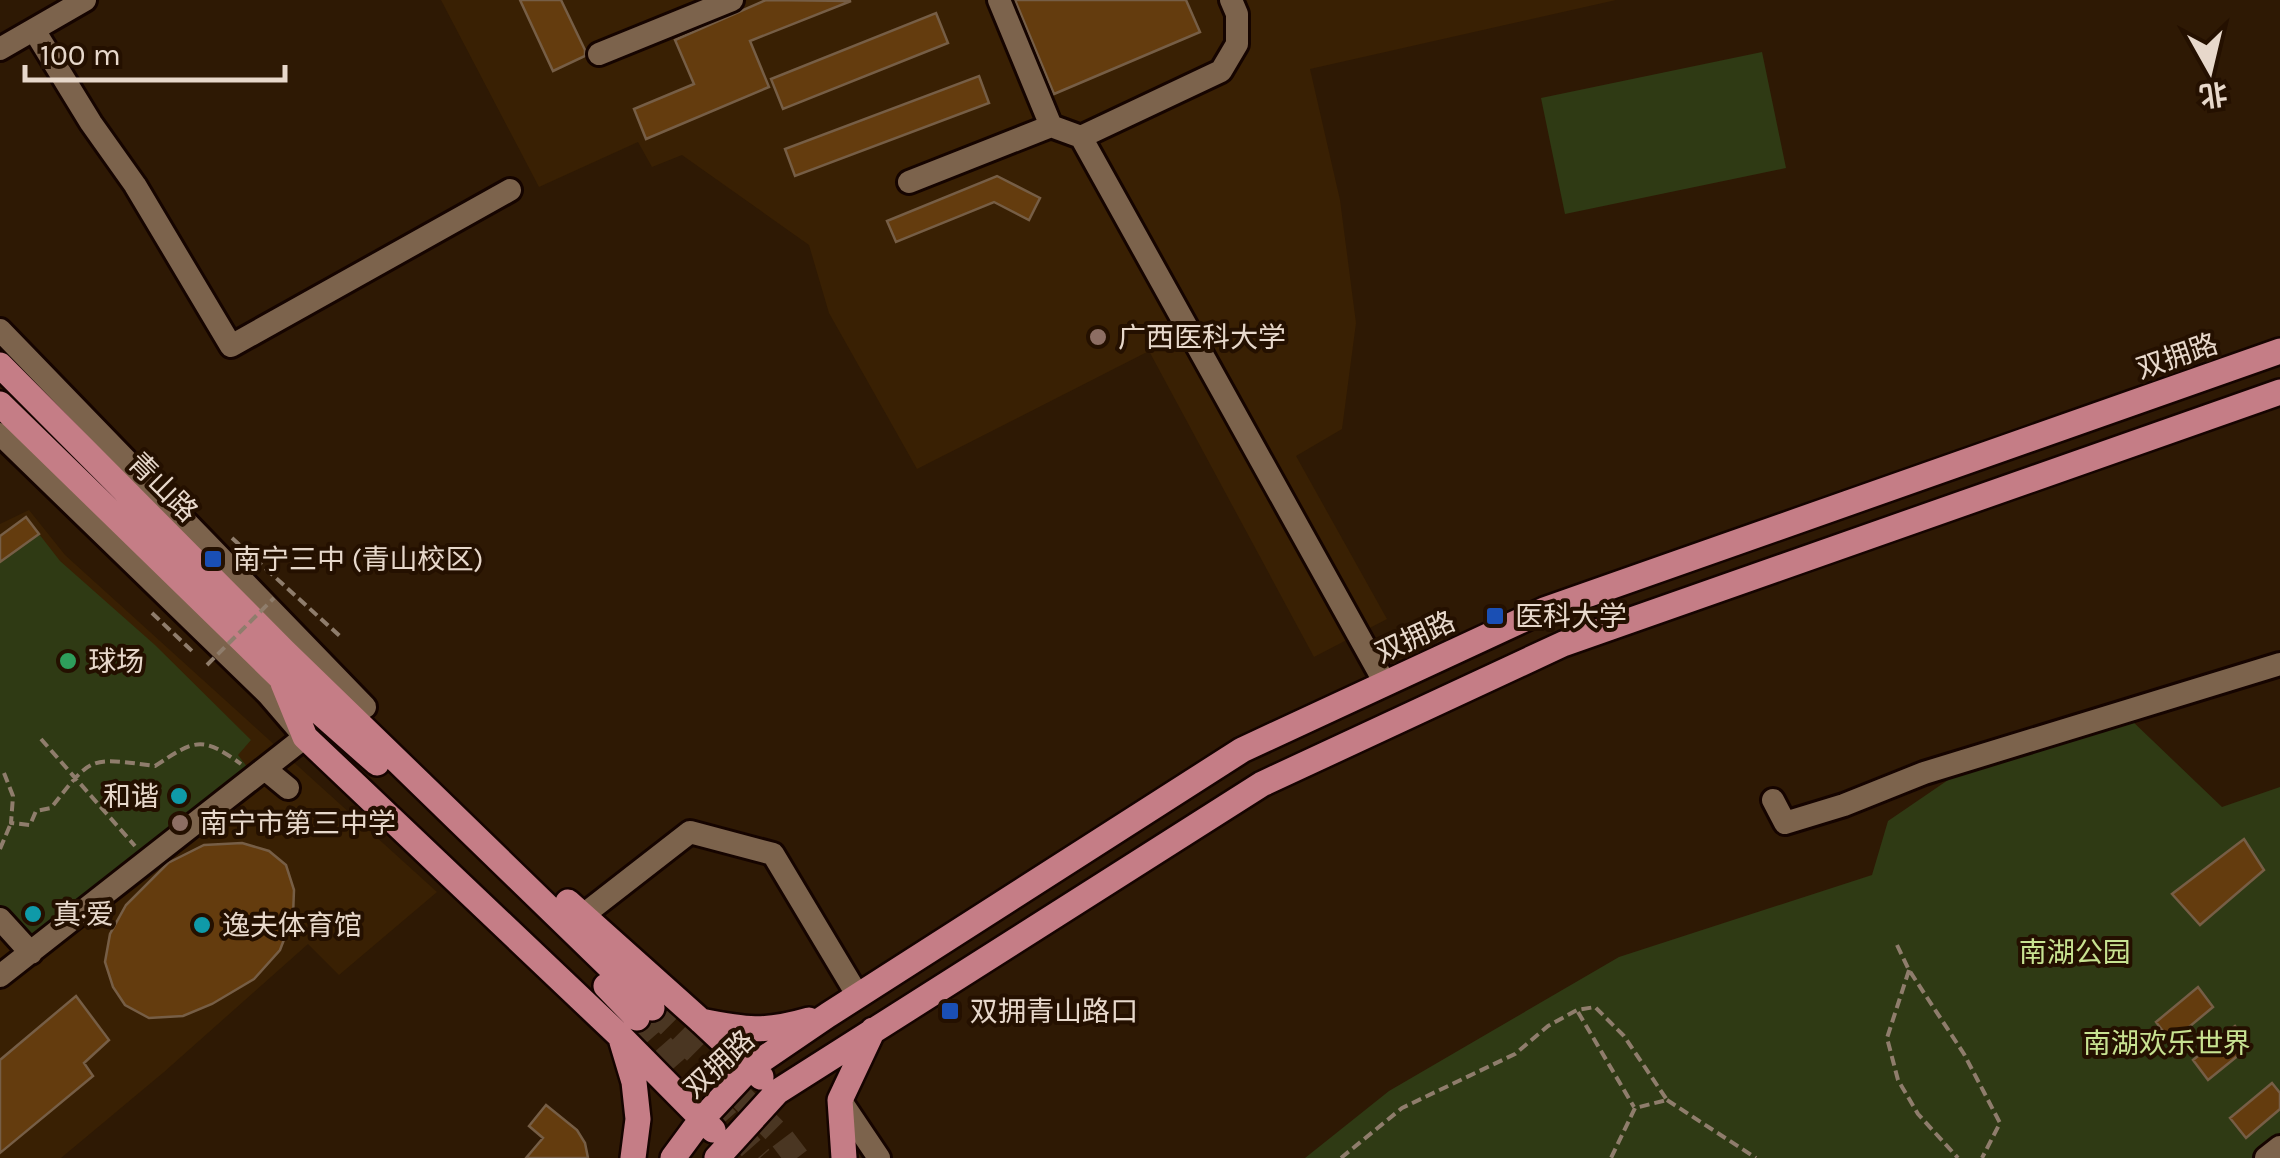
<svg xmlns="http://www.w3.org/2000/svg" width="2280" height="1158" font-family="Karla,'Noto Sans SC',sans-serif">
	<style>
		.built { fill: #392003 }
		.green { fill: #2f3a14 }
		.building { fill: #643c0e; stroke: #765e46; stroke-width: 2.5 }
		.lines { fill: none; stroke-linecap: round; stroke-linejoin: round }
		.major-tunnel { stroke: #4a3622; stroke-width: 25; stroke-dasharray: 25 12; stroke-linecap: butt }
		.minor-casing { stroke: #150400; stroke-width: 28 }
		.major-casing { stroke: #150400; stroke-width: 30 }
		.path { stroke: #8f7d6c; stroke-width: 4; stroke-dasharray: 10 5; stroke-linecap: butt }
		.minor { stroke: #7c634c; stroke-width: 22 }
		.major { stroke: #c57d86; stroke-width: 25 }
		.path-bridge { stroke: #8f7d6c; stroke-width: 4; stroke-dasharray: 10 5; stroke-linecap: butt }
		.education-dot { fill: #8d6e63; stroke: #241000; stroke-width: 4 }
		.transit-dot { fill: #1a4fb4; stroke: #241000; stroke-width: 4 }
		.leisure-dot { fill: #2e9e5b; stroke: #241000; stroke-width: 4 }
		.culture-dot { fill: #0f9aa8; stroke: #241000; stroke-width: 4 }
		.labels { text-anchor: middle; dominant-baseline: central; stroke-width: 8; stroke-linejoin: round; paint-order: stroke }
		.poi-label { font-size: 28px; fill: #e7d8cb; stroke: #241000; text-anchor: start }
		.street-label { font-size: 28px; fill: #e7d8cb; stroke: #241000 }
		.park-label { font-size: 28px; fill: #c8e391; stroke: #241000 }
	</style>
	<rect width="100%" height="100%" fill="#2e1904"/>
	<path class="built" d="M441 0H1616L1310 69 1340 200 1356 323 1342 429 1296 456 1387 619 1314 657 1149 351 917 469 829 313 809 245 682 155 652 167 638 142 539 187Z
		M29 510 65 555 437 892 339 975 308 944 164 1072 61 1158H0V524Z"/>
	<path class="green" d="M1762 52 1786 168 1565 214 1541 98Z
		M39 534 60 561 155 645 251 740 238 755 248 768 33 936 18 930 0 908V562Z
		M2129 718 2222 807 2280 787V1158H1305L1389 1091 1619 957 1872 875 1888 821 1951 778Z"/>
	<path class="building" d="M520 0H561L585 50V56L553 71Z
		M766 0 851 1 750 41 769 87 646 139 634 109 694 84 675 40Z
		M1015 0H1186L1200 32 1054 94Z
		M936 13 948 43 783 109 771 79Z
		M979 76 989 103 795 176 785 149Z
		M997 176 1040 198 1029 220 994 202 896 242 887 221Z
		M26 517 39 534 0 562V536Z
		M2244 839 2264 870 2200 925 2172 894Z
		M242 843 269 851 286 865 294 890 293 916 280 950 254 979 212 1004 183 1016 149 1018 125 1005 113 987 105 962 110 934 126 905 168 863 204 845Z
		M2198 987 2213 1007 2171 1042 2156 1022Z
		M76 996 109 1040 84 1063 93 1076 0 1153V1060Z
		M2235 1026 2251 1045 2208 1080 2193 1060Z
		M2272 1083 2280 1093V1109L2246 1138 2230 1118Z
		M546 1105 577 1130 585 1143 588 1158H526L543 1138 529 1126Z"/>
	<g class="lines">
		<path class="major-tunnel" d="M652 1008 781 1137 797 1158
			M637 1018 760 1158"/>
		<g class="minor-casing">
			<path id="minor" d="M999 0 1051 126 1081 137 1385 683
				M34 30 91 123 135 185 231 346 510 190
				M0 49 85 0
				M599 54 732 0
				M1081 137 1221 71 1237 44V14L1231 0
				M909 182 1051 126
				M0 330 365 707
				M0 434 268 694 305 737 0 976
				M265 769 288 788
				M1773 800 1785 823 1844 805 1924 773 2280 664
				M582 916 690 832 773 854 858 996
				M0 919 31 953
				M840 1100 879 1158
				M2266 1158 2280 1147"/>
		</g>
		<g class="major-casing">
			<path id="major" d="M0 365 284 651 652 1008
				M0 404 282 679 377 763
				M283 683 305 737 621 1037 713 1130
				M568 902 701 1021 761 1077
				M606 986 637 1018
				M701 1021C746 1030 764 1033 809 1020
				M622 1042 634 1082 638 1119 633 1158
				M673 1158 701 1120 750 1068 828 1015 1242 750 1544 610 2280 351
				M717 1158 777 1092 1262 784 1563 644 2280 392
				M844 1158 840 1100 873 1030"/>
		</g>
		<path class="path" d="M232 538 342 638
			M152 613 192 651
			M41 739 135 846
			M4 773 13 796 11 823 30 825 36 811 51 808C92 756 88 757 155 766 195 740 201 735 241 764
			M0 849 11 823
			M1897 945 1909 970 1964 1054 2000 1123 1982 1158
			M1909 970 1887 1038 1898 1080 1918 1114 1958 1158
			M1578 1012 1634 1107
			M1667 1100 1756 1158
			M1341 1158 1402 1108 1515 1054 1548 1026 1577 1010 1595 1007 1624 1036 1667 1100 1635 1108 1611 1158"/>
		<use href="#minor" class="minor"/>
		<use href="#major" class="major"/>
		<path class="path-bridge" d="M207 665 274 598"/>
	</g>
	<g class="education-dot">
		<circle cx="1098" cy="337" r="10"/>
		<circle cx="180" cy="823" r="10"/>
	</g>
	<g class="transit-dot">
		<rect x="203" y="549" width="20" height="20" rx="5"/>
		<rect x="1485" y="606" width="20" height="20" rx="5"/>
		<rect x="940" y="1001" width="20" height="20" rx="5"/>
	</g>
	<circle class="leisure-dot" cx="68" cy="661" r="10"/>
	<g class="culture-dot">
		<circle cx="179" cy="796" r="10"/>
		<circle cx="33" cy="914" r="10"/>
		<circle cx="202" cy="925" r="10"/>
	</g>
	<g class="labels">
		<g class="poi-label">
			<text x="1118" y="337">广西医科大学</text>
			<text x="233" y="559">南宁三中 (青山校区)</text>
			<text x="1515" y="616">医科大学</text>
			<text x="88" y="661">球场</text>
			<text x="159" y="796" text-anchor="end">和谐</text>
			<text x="200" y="823">南宁市第三中学</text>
			<text x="53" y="914">真·爱</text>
			<text x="222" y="925">逸夫体育馆</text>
			<text x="970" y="1011">双拥青山路口</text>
		</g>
		<g class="street-label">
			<text transform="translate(2177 356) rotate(-19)">双拥路</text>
			<text transform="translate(163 487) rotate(45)">青山路</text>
			<text transform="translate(1415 637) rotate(-25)">双拥路</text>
			<text transform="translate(719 1064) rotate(-43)">双拥路</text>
		</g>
		<g class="park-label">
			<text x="2075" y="952">南湖公园</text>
			<text x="2167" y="1043">南湖欢乐世界</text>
		</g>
	</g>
	<g transform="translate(2210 70) rotate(172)" stroke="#241000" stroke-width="8" paint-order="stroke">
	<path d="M0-8L18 38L0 25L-18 38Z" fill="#e7d8cb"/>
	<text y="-15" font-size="28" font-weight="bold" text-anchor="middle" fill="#e7d8cb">北</text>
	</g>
	<path d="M25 65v15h260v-15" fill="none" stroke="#e7d8cb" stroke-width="5"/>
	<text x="40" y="65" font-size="30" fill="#e7d8cb" stroke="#241000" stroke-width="8" paint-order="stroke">100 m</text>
</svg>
